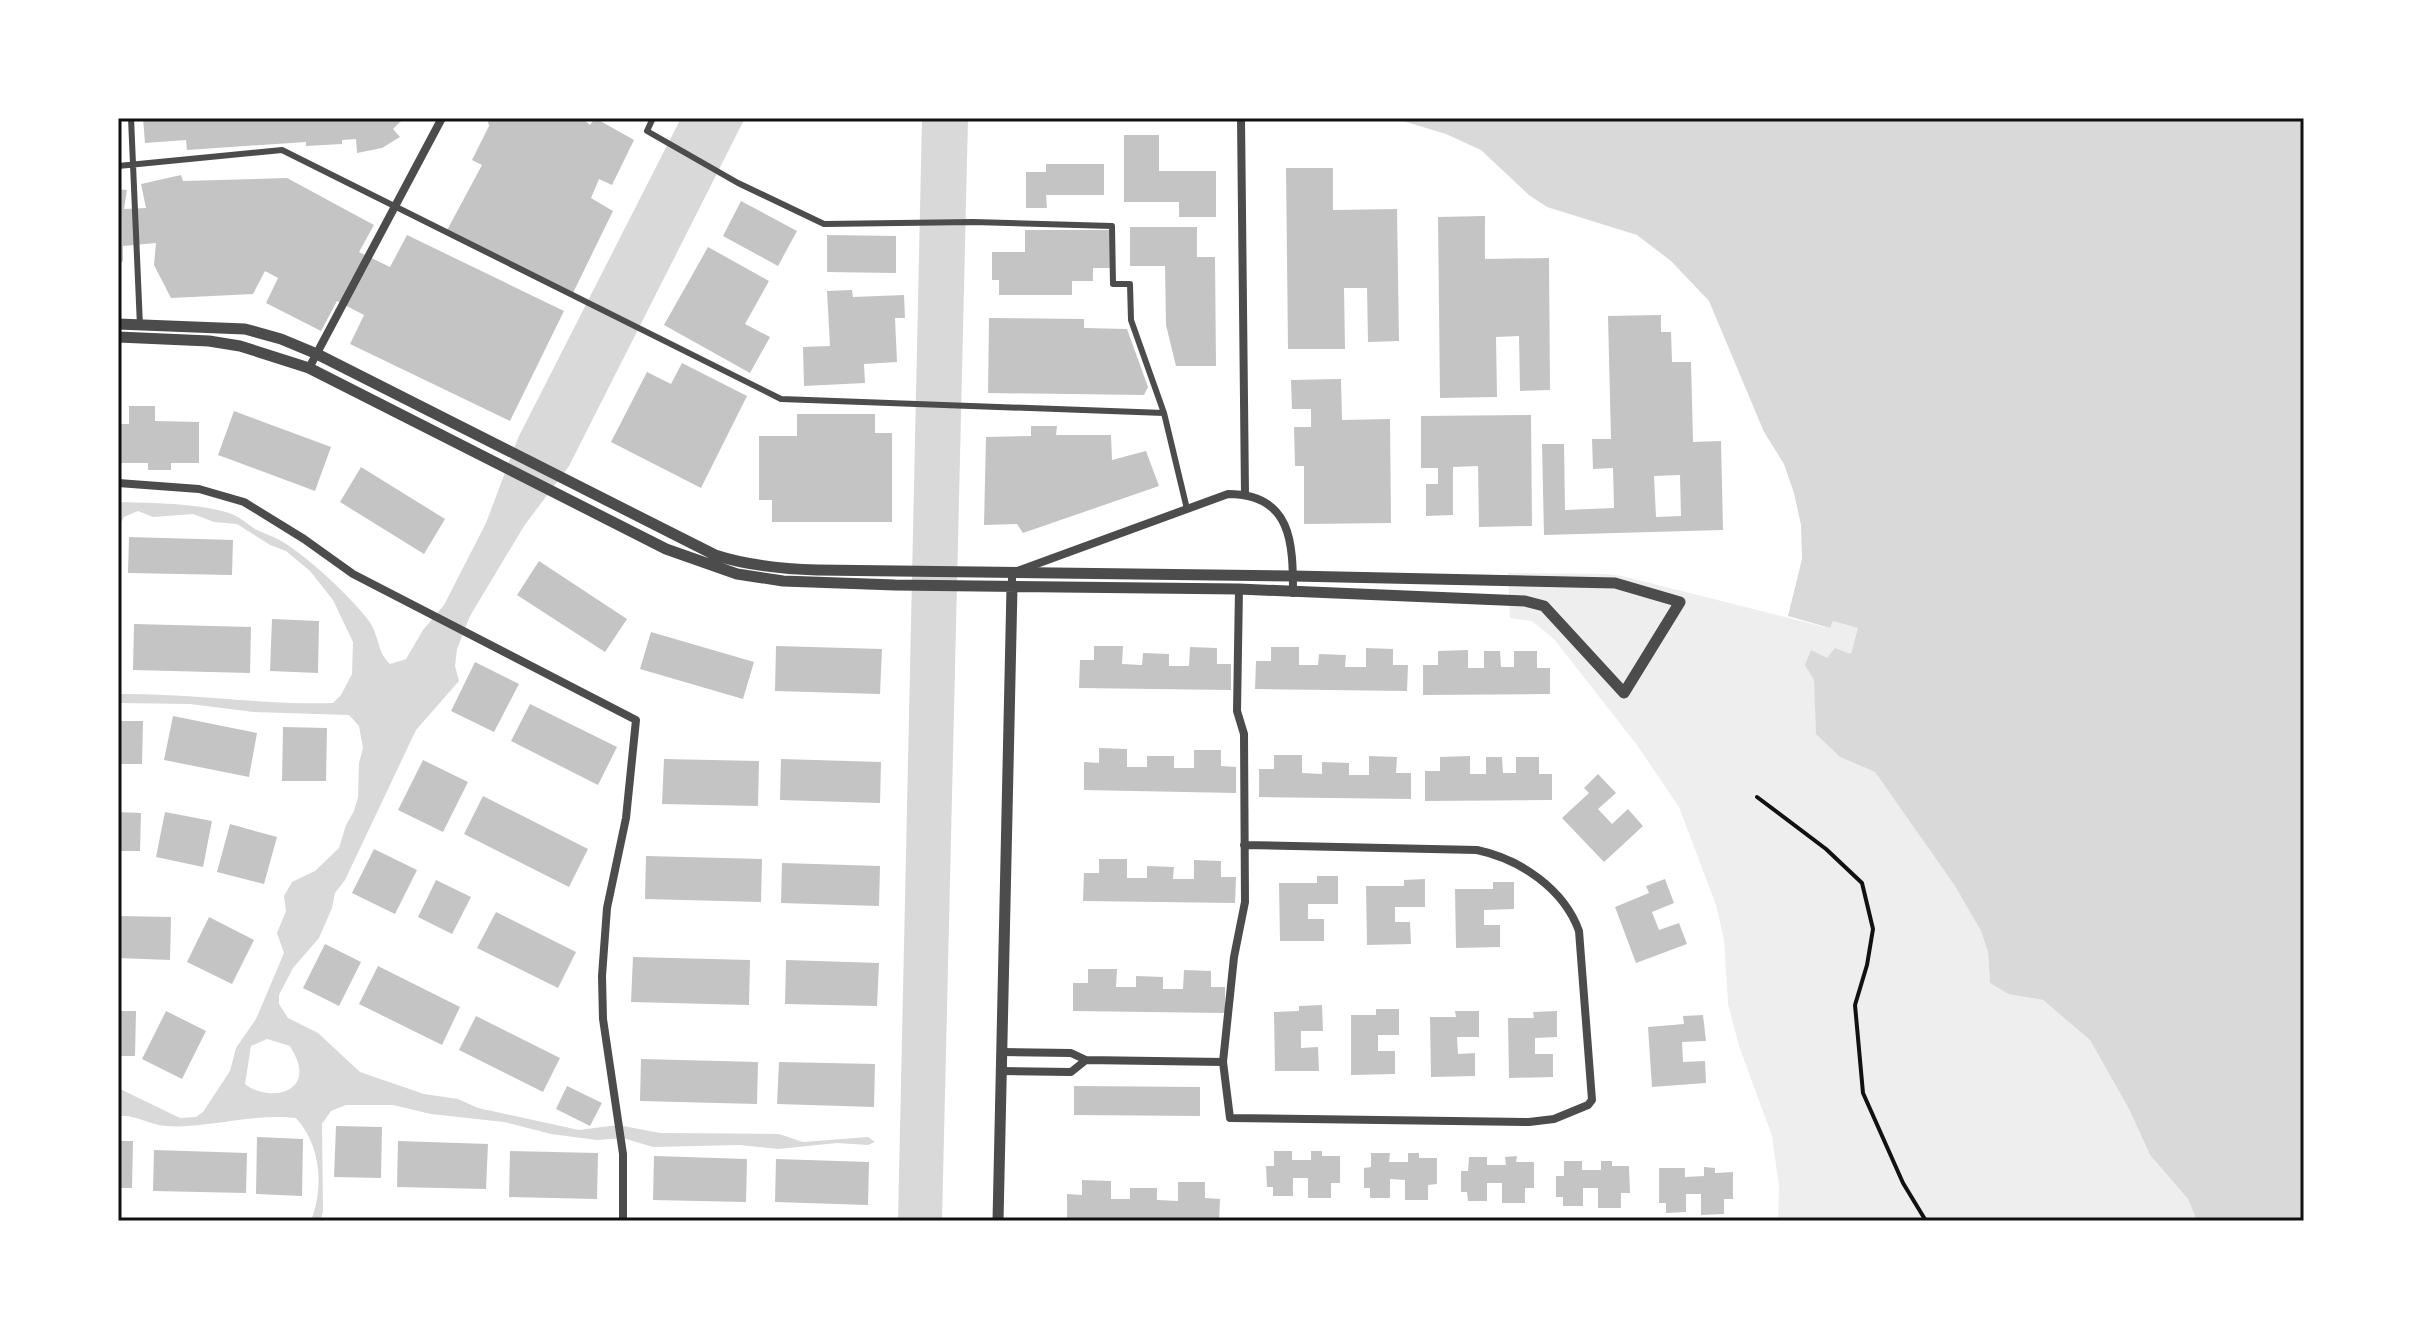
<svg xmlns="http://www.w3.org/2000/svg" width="2422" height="1339" font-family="'Playfair Display',serif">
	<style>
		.green { fill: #eee }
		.water { fill: #d9d9d9; fill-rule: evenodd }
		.building { fill: #c4c4c4; fill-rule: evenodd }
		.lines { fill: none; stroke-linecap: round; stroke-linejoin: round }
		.path { stroke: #111; stroke-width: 4 }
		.pedestrian { stroke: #4c4c4c; stroke-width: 6 }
		.minor { stroke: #4c4c4c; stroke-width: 8 }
		.tertiary { stroke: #4c4c4c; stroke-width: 11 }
		.neatline { fill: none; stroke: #111; stroke-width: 3 }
	</style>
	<rect width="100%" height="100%" fill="#fff"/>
	<path class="green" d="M1508 573 1605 574 1622 576 1829 628 1833 621 1859 628 1851 654 1814 680 1817 734 1840 757 1875 772 1955 886 1981 931 1988 952 1990 983 2008 994 2043 1000 2090 1040 2129 1109 2150 1155 2188 1199 2197 1221H1778L1779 1186 1772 1136 1739 1046 1728 1004 1724 940 1716 905 1679 807 1637 745 1554 639 1532 621 1510 618Z"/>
	<path class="water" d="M681 118H745L569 466 524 526 470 616 457 649 455 666 459 681 416 730 345 880 335 893 332 908 319 938 293 968 279 995V1004L288 1018 318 1033 360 1072 424 1094 458 1099 478 1108 579 1130 618 1125 660 1133 779 1134 803 1142 868 1137 875 1142 868 1145 837 1143 778 1149 739 1145 653 1147 623 1138 597 1140 551 1134 504 1122 431 1114 393 1105H346L331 1111 322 1124 323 1212 320 1221H311C324 1186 321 1146 296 1118 251 1113 209 1129 166 1126 148 1125 136 1114 118 1116V1088L180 1118 196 1117 203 1112 230 1071 236 1048 256 1019 284 953 277 933 286 911 284 896 292 882 315 871 339 848 346 825 354 811 358 797 359 763 363 748 359 726 349 715 254 712 190 704 118 703V694C190 693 261 705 333 703L341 695 352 674 353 642 333 600 310 571 286 551 270 545 237 524 214 522 193 514 153 517 138 511 124 517 118 528V502C149 503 206 503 234 515 242 519 248 524 255 529 264 534 274 536 283 542 309 558 351 597 369 621 380 637 376 650 390 664L406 659 423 630 444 605 486 523 518 438ZM267 1039 290 1046C295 1055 301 1065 299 1076 294 1099 259 1096 245 1084L251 1046Z
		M922 118H968L942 1221H898Z
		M1393 118H2304V1221H2197L2188 1199 2150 1155 2129 1109 2090 1040 2043 1000 2008 994 1990 983 1988 952 1981 931 1955 886 1875 772 1840 757 1816 734 1814 680 1805 665 1811 650 1827 658 1835 648 1851 654 1858 628 1833 621 1830 628 1788 616 1802 559 1801 525 1794 493 1784 464 1764 432 1709 301 1671 261 1637 235 1547 207 1529 195 1481 150 1446 134Z"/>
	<path class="building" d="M143 118H404L393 129 400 137 382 148 357 153 356 139 342 140V144L306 146V142L187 150 186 140 145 143Z
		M487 118H582L590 125 595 118 634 140 612 185 599 179 591 198 613 211 571 297 445 234 482 165 472 160 489 126Z
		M1124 135H1159V171H1216V217H1179V202H1124Z
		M1046 164H1104V195H1046L1047 208H1026V172H1046Z
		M1286 168H1333V210L1397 209 1399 341 1368 342 1367 288H1344L1345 349H1288Z
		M181 175 183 181 287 178 374 225 359 252 390 267 407 235 564 311 510 421 350 344 364 315 337 301 321 331 266 303 278 278 265 271 253 294 171 298 154 265 156 243 123 246V261L118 265V189L127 190 124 209 146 208 141 184Z
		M741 201 797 231 778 266 723 236Z
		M1485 216V259L1549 258 1550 390 1520 391 1519 336 1496 337 1497 397 1440 398 1438 217Z
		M1130 227H1197V257H1215L1216 366H1176L1166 325 1165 266H1130Z
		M1025 230H1110V268H1093V281H1072V295H999V280H992V252H1025Z
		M827 235 896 236V273L827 272Z
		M708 247 769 281 745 324 770 337 750 373 664 325Z
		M852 290 853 297 904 295 905 318H895L897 362 864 364 865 383 804 386 803 347 830 346 827 291Z
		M1661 315V332H1671L1672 362H1691L1693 442 1721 441 1723 530 1544 535 1542 444H1564L1565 510 1614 508 1613 468 1593 469 1592 439H1611L1608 316ZM1680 475 1681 516 1656 517 1654 476Z
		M989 318 1084 319V328L1127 329 1148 387 1144 395 988 393Z
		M682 363 747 396 701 488 611 442 647 372 671 384Z
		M1341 379 1342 420 1390 419 1391 523 1304 524V466H1295L1294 427H1311V409H1292L1291 380Z
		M129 406H155V421L199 422V463H171V470H148V463H118V424H129Z
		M234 411 331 447 315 491 218 455Z
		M797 414H875V433H892V522H772V500H759V436H797Z
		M1531 415 1532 526 1479 527 1478 466 1453 467V515L1426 516V484H1438V468H1421V416Z
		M1031 426H1057L1056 435H1111L1112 460 1146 451 1159 486 1023 533 1017 524 984 525 986 437 1031 436Z
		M361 467 445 519 424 554 340 502Z
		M129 537 233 540 232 575 128 573Z
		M539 561 627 619 605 652 517 595Z
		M272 619 319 621 318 673 270 671Z
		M134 624 251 627 250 673 133 670Z
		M651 632 754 662 743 699 640 669Z
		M776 646 882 649 880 694 775 691Z
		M1094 646H1123L1122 664 1142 665 1143 653 1169 654V666H1189L1190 647 1217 648V664H1231V690L1079 688 1080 660H1094Z
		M1271 647H1299V665H1318L1319 654 1346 655 1345 667H1366V648L1393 649V665H1408L1407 691 1255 689 1256 661H1271Z
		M1468 650V668H1484V651H1500L1501 667H1514V651H1537V668H1550V694L1423 695V665H1438V651Z
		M475 662 519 684 494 732 451 711Z
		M530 704 617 747 598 785 511 741Z
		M173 716 257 733 249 777 164 760Z
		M118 721H143L142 764H118Z
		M283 727 327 728 326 781H282Z
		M1099 748 1127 749V767H1147V756H1174V768H1194V750H1221V766L1236 767V793L1084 790V762L1099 763Z
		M1274 755H1302V773L1322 774V762L1349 763V775H1369V756L1397 757 1396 773H1411V799L1259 797V769H1274Z
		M1470 756V774H1486V757H1502L1503 773H1516V757H1539V774H1552V800L1425 801V771H1440V757Z
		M664 759 759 761 758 806 662 804Z
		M781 759 881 762 880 803 780 800Z
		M423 760 468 782 443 832 398 810Z
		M1598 774 1616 793 1598 809 1612 824 1628 809 1643 826 1604 862 1562 818 1589 793 1584 788Z
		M483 796 588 849 569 887 464 834Z
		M118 812 141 813 140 851H118Z
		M165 812 212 821 203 867 156 857Z
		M230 824 277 837 264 884 217 872Z
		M374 849 417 870 395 914 352 893Z
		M646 856 762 859 761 902 645 899Z
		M1099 859H1127V878H1147V866L1174 867 1173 879H1194V860L1221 861V877H1236L1235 903 1083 901 1084 873H1099Z
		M782 863 880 866 879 906 781 903Z
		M1317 876H1338V904H1308V919H1324V941H1280L1279 883H1317Z
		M1425 879V907H1395V922H1410L1411 944 1367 945 1366 886H1404V880Z
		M1665 879 1674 903 1652 912 1659 930 1679 923 1687 944 1636 963 1615 907 1649 893 1646 886Z
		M436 880 471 897 452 934 418 917Z
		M1493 882H1514V909L1484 910V925H1500V947L1456 948 1455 889H1493Z
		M496 912 576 952 558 988 477 948Z
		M118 916 171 917 170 960 118 958Z
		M209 917 254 940 232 984 187 962Z
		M325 944 361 962 339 1006 303 988Z
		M633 957 750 960 749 1005 631 1002Z
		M786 960 879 963 877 1006 785 1004Z
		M378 966 460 1007 442 1045 359 1004Z
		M1088 969H1117L1116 987H1136V976L1163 977V989H1183L1184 970 1211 971V987H1225V1013L1073 1011V983H1088Z
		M1322 1005 1323 1031H1301V1048L1318 1047 1319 1071H1275L1274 1012 1299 1011V1006Z
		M1376 1009H1399V1035H1378V1051H1395V1074L1351 1075V1015H1376Z
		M118 1011H136L135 1056H118Z
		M166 1011 206 1031 182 1079 142 1059Z
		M1455 1011H1479V1037H1457L1458 1054 1475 1053V1076L1431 1077 1430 1017H1456Z
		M1557 1011V1037L1535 1038V1054H1553V1077L1509 1078 1508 1018H1534L1533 1012Z
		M1703 1015 1706 1041 1682 1042 1683 1062 1705 1061 1706 1083 1652 1087 1648 1027 1684 1024 1683 1016Z
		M476 1016 560 1058 543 1092 459 1050Z
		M641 1059 758 1062 757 1104 640 1101Z
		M779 1062 875 1064 874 1107 777 1104Z
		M567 1086 602 1103 590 1126 556 1109Z
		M1074 1086 1200 1087V1116L1074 1115Z
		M336 1126 382 1127 381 1178 334 1177Z
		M257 1137 303 1139 302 1196 256 1194Z
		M118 1141H133L132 1188H118Z
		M398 1141 488 1144 486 1189 397 1187Z
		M154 1150 247 1153 246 1193 153 1191Z
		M510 1151 598 1153 597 1199 509 1197Z
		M1274 1151H1292V1160H1311V1151H1322V1156H1340V1183H1331V1198H1308V1178H1293V1196H1273V1187H1267L1266 1166H1274Z
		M1371 1153H1390L1389 1162H1408V1153H1419V1158H1437V1184L1428 1185V1200H1405V1180L1390 1179V1198H1370V1188H1364V1168L1371 1167Z
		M654 1156 747 1159 746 1202 653 1200Z
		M1517 1156 1516 1162H1534V1188H1525V1203H1502V1183H1487V1201H1468L1467 1192H1461V1171H1468L1469 1157H1487V1165H1506L1505 1157Z
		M776 1159 869 1162 868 1205 775 1202Z
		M1564 1161H1582V1170H1601V1161H1612V1166H1629L1630 1193H1621V1208H1598V1188H1583V1206H1563V1197H1556V1176H1564Z
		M1704 1167 1715 1168V1173L1733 1172V1199H1724V1214L1701 1215V1194H1686V1212L1666 1213V1203H1659V1168H1685V1177L1704 1176Z
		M1082 1180 1111 1181V1199H1130V1188H1157V1200L1178 1201V1182H1205V1198L1220 1199 1219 1221H1067V1194L1082 1195Z"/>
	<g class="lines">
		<path class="path" d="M1757 797 1826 849 1862 883 1873 929 1867 965 1855 1005 1863 1093 1903 1183 1926 1221"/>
		<path class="pedestrian" d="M131 118 140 326
			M653 118 647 131 738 183 824 224 973 222 1112 226 1113 284H1130L1131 320 1164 413
			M118 166 282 150 781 399 1164 413 1187 509"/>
		<path class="minor" d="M1241 118 1245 494
			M309 368 442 118
			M118 483 199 489 244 502 304 539 353 574 636 720 626 818 607 908 602 976 603 1019 623 1154V1221
			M1012 587V573L1228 494C1292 494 1293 543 1293 593
			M1086 1060 1223 1062 1234 957 1245 902 1244 734 1237 711 1239 589
			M1223 1062 1230 1118 1529 1122 1554 1119 1588 1105 1592 1100 1579 931C1564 889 1520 859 1477 850L1244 845
			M1001 1071 1071 1072 1086 1060 1071 1053 1002 1052"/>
		<path class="tertiary" d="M118 324 245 329 281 339 317 354 715 555C749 566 782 569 817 570L1293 576 1615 583 1680 602 1624 693 1544 606 1525 601 1239 589 895 585 783 581 737 574 666 549 309 368 240 346 209 341 118 337
			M998 1221 1012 587"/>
	</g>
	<rect width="2422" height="1339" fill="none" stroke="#ffffff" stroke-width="240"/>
	<rect x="120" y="120" width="2182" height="1099" class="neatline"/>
</svg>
